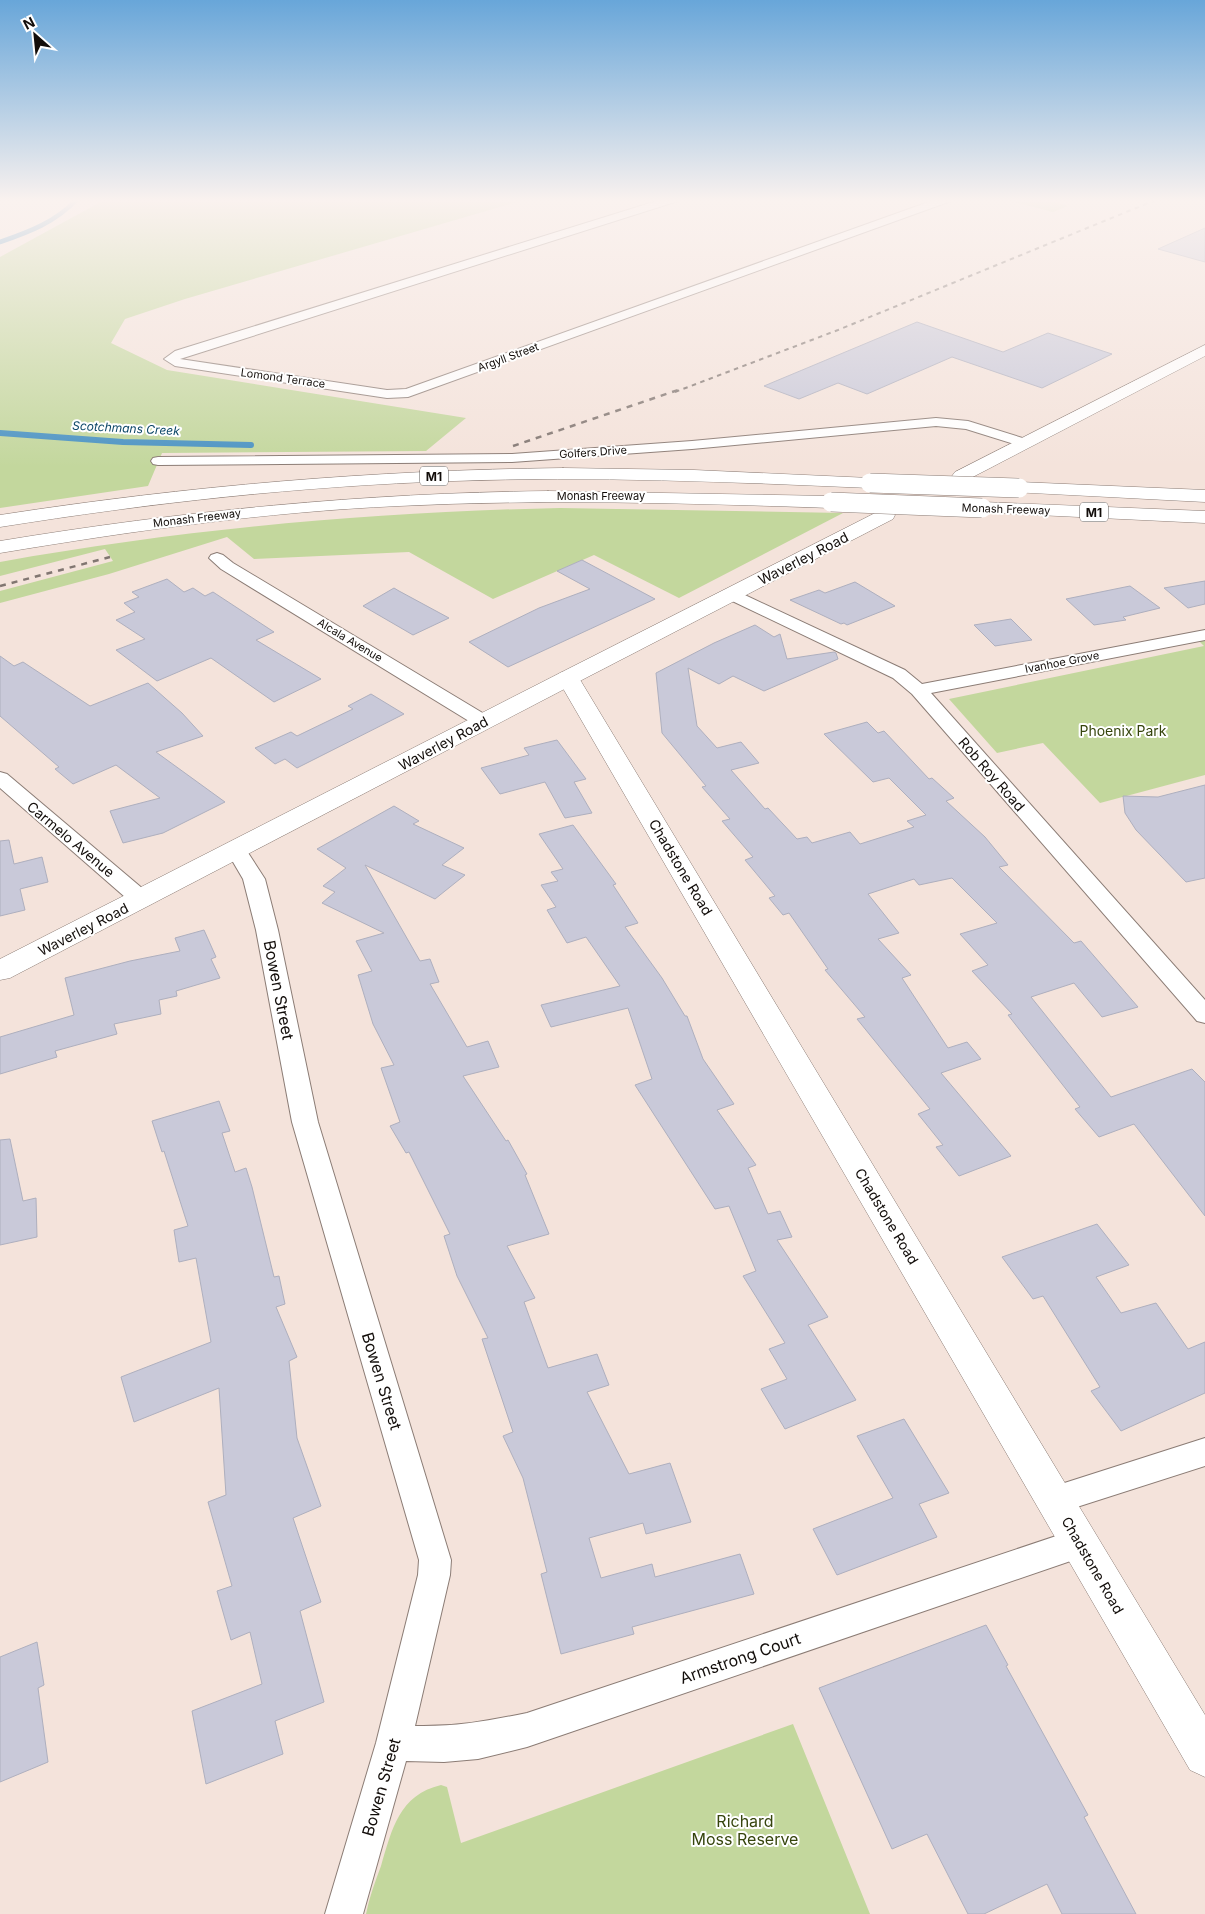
<svg xmlns="http://www.w3.org/2000/svg" width="1205" height="1914" font-family="Inter,sans-serif">
	<style>
		.green { fill: #c3d79d }
		.lines { fill: none; stroke-linecap: round; stroke-linejoin: round }
		.stream-far1 { stroke: #4992c2; stroke-width: 4.5 }
		.stream { stroke: #4992c2; stroke-width: 6 }
		.building { fill: #c9c9d9; stroke: #aeafbe }
		.minor-casing { stroke: #8b7c75; stroke-width: 2 }
		.tertiary-casing { stroke: #8b7c75; stroke-width: 1 }
		.secondary-casing { stroke: #8b7c75; stroke-width: 1 }
		.primary-casing { stroke: #8b7c75; stroke-width: 1 }
		.motorway-casing { stroke: #8b7c75; stroke-width: 1 }
		.minor { fill: #fff; fill-rule: evenodd }
		.tertiary { fill: #fff; fill-rule: evenodd }
		.secondary { fill: #fff; fill-rule: evenodd }
		.primary { fill: #fff; fill-rule: evenodd }
		.motorway { fill: #fff; fill-rule: evenodd }
		.rail-far1 { stroke: #817671; stroke-width: 2; stroke-dasharray: 4.5 4.5; stroke-linecap: butt }
		.rail { stroke: #817671; stroke-width: 2.5; stroke-dasharray: 6 6; stroke-linecap: butt }
		.motorway-bridge-casing { stroke: #8b7c75; stroke-width: 20; stroke-linecap: butt }
		.motorway-bridge { stroke: #fff; stroke-width: 19 }
		.labels { text-anchor: middle; dominant-baseline: central; stroke-width: 4; stroke-linejoin: round; paint-order: stroke }
		.far-street-label { font-size: 11px; fill: #120d0a; stroke: #fff }
		.far-water-label { font-size: 12px; font-style: italic; fill: #0b4667; stroke: #fff }
		.shield { fill: #fff; stroke: #595654; stroke-width: 1 }
		.shield-label { font-size: 12px; font-weight: bold; fill: #120d0a }
		.street-label { font-size: 14px; fill: #120d0a; stroke: #fff }
		.park-label { font-size: 14px; fill: #36450d; stroke: #fff }
		.near-street-label { font-size: 16px; fill: #120d0a; stroke: #fff }
		.near-park-label { font-size: 16px; fill: #36450d; stroke: #fff }
	</style>
	<rect width="100%" height="100%" fill="#f4e3db"/>
	<path class="green" d="M106 199H527L185 299 125 319 111 343 167 370 466 418 426 451 162 453 148 486 0 508V257Z
		M1003 199H1043L1068 206 1053 212Z
		M560 508 843 513 679 598 594 555 493 599 409 552 254 559 227 537 109 574 0 603V591L113 561 105 549 0 576V562C185 529 372 512 560 508Z
		M1205 639V775L1100 803 1043 743 997 753 949 699 1204 646 1198 640Z
		M793 1724 870 1914H366C369 1898 375 1882 381 1866 392 1829 399 1795 441 1785L447 1787 461 1843Z"/>
	<g class="lines">
		<path class="stream-far1" d="M0 242C29 232 56 222 77 199"/>
		<path class="stream" d="M0 433 123 442 251 445"/>
	</g>
	<path class="building" d="M1205 228V262L1158 249Z
		M917 322 1003 352 1048 333 1112 354 1042 388 952 357 867 394 838 383 799 399 764 386Z
		M582 560 655 599 508 667 469 642 539 608 590 589 557 571Z
		M167 579 184 592 193 588 205 596 213 592 274 632 256 640 321 679 274 702 211 658 157 681 116 650 145 639 116 620 135 612 124 603 139 597 132 592Z
		M1205 581V604L1188 608 1164 588Z
		M855 582 895 606 847 625 844 623 841 624 790 600 819 590 825 593Z
		M1130 586 1160 608 1123 617 1126 620 1094 625 1066 599Z
		M394 588 399 591 449 618 413 635 363 606Z
		M1011 619 1032 640 995 646 974 625Z
		M755 625 774 637 780 634 787 659 834 652 836 653 838 659 764 691 733 676 719 684 688 668 697 726 717 748 741 742 759 763 731 770 765 809 768 808 797 839 807 837 812 843 850 832 860 844 914 827 907 821 926 815 889 778 873 782 824 734 867 722 878 733 884 731 929 779 932 778 954 798 946 801 985 837 1008 865 999 867 1074 943 1081 941 1138 1007 1102 1017 1074 983 1031 997 1111 1097 1192 1069 1205 1082V1216L1134 1124 1099 1137 1075 1109 1080 1107 1008 1015 1012 1014 972 971 988 965 960 934 997 923 952 878 919 885 914 879 868 894 899 933 878 939 911 975 902 978 948 1048 967 1042 981 1059 941 1073 1011 1156 959 1176 936 1147 943 1145 918 1114 930 1109 857 1019 865 1017 825 970 828 969 789 913 783 915 769 898 775 896 745 860 753 857 722 821 730 819 702 787 706 786 662 733 656 673 714 643Z
		M0 656 14 666 23 662 90 706 148 683 182 713 203 736 156 752 225 802 163 833 123 843 110 811 160 798 116 765 73 784 55 769 59 767 0 716Z
		M371 694 404 714 297 768 285 759 275 764 255 748 291 732 297 736 353 709 348 706Z
		M557 740 586 779 574 782 592 813 565 818 545 782 500 794 481 768 529 755 524 748Z
		M1205 785V878L1186 882 1136 830 1125 813 1123 796 1158 797Z
		M394 806 419 821 413 824 464 848 442 865 465 875 435 899 365 865 420 961 430 959 439 982 430 984 467 1047 488 1041 499 1067 463 1076 506 1141 508 1140 527 1174 525 1175 549 1234 507 1246 535 1298 524 1302 548 1368 597 1354 609 1385 587 1392 629 1474 670 1463 691 1522 646 1534 643 1523 589 1538 601 1578 652 1564 655 1577 740 1554 754 1594 632 1627 634 1634 561 1654 541 1574 547 1572 523 1478 503 1436 513 1432 482 1339 488 1338 457 1276 444 1236 450 1234 409 1152 406 1153 390 1126 400 1122 381 1068 394 1065 373 1024 358 975 372 971 356 941 384 933 322 903 335 892 323 886 346 868 317 849Z
		M573 825 616 884 613 885 638 923 625 927 662 978 685 1016H687L703 1059 734 1104 717 1110 756 1165 748 1168 768 1214 780 1211 792 1237 777 1240 828 1317 808 1325 856 1400 785 1429 761 1389 787 1379 769 1349 785 1343 743 1276 756 1271 729 1206 715 1209 635 1085 652 1079 628 1008 551 1027 541 1005 620 986 586 937 567 943 547 910 556 907 541 885 558 881 551 872 563 869 539 834Z
		M9 840 14 864 42 857 48 882 20 889 25 910 0 916V841Z
		M204 930 216 957 211 959 220 978 176 991 177 996 159 1000 161 1014 114 1024 117 1034 55 1051 57 1057 0 1074V1037L74 1015 65 978 130 961 180 951 175 938Z
		M219 1101 230 1131 222 1133 235 1172 246 1168 252 1187 274 1277 279 1276 285 1304 276 1307 297 1357 289 1361 297 1438 321 1506 293 1518 321 1602 300 1611 324 1702 275 1721 283 1754 206 1784 192 1711 262 1684 250 1632 231 1640 217 1591 232 1586 208 1502 226 1495 219 1388 134 1422 121 1377 211 1342 196 1258 179 1262 174 1230 188 1226 164 1151 162 1152 152 1121Z
		M10 1139 23 1201 36 1198 37 1237 0 1245V1140Z
		M1097 1224 1129 1265 1096 1277 1121 1313 1156 1303 1188 1349 1205 1342V1393L1121 1431 1091 1391 1100 1387 1043 1296 1033 1299 1002 1257Z
		M904 1419 949 1493 919 1504 937 1537 837 1575 813 1529 893 1498 857 1436Z
		M986 1625 1008 1665 1006 1666 1088 1815 1084 1817 1136 1914H1062L1047 1884 984 1914H968L927 1834 892 1849 819 1688Z
		M37 1642 44 1685 38 1688 48 1762 0 1782V1657Z"/>
	<g class="lines">
		<g class="minor-casing">
			<path id="minor" d="M663 199H679L678 201 180 359 387 390 406 389 937 199H952L951 201 408 397 387 398 175 366 164 359 175 351Z
				M936 418 968 421 1029 440 1031 443 1029 446 1024 447 966 429 936 426 692 449 512 462 158 465 153 464 151 461 153 458 158 457 512 454 692 441Z
				M217 553 223 555 233 563 491 718 493 722 491 726 484 728 477 726 221 569 209 558 211 555Z
				M732 589 905 670 922 684 1205 630V640L931 693 1205 1000V1023L1197 1021 912 694 893 678 726 598 724 594 726 590Z
				M0 772 7 774 149 894 152 899 149 904 141 906 133 904 0 788Z
				M236 844 243 845 265 879 278 930 318 1122 451 1560 450 1575 415 1726C456 1727 487 1721 527 1713L1080 1528 1091 1532 1096 1543 1091 1554 527 1747 478 1759 444 1762 406 1761 363 1914H325L376 1743 418 1575 419 1560 292 1122 256 930 243 879 226 850 229 845Z
				M1205 1438V1466L1055 1514 1044 1510 1039 1500 1044 1490 1055 1486Z"/>
		</g>
		<g class="tertiary-casing">
			<path id="tertiary" d="M568 671 576 673 579 678 1205 1715V1777L1190 1770 557 678 560 673Z"/>
		</g>
		<g class="secondary-casing">
			<path id="secondary" d="M568 671 576 673 579 678 576 683 10 978 0 980V959L560 673Z"/>
		</g>
		<g class="primary-casing">
			<path id="primary" d="M1205 345V356L967 480 961 481 955 480 952 476 955 472Z
				M886 509 893 511 895 515 893 519 576 683 568 685 560 683 557 678 560 673 879 511Z"/>
		</g>
		<g class="motorway-casing">
			<path id="motorway" d="M563 468 694 470 870 478 876 479 879 483 876 487 870 488C731 482 592 476 454 481 301 486 150 503 0 527V515C187 486 374 470 563 468Z
				M1019 482 1205 490V502L1013 492 1010 488 1013 484Z
				M548 491 831 496 838 498 840 502 838 506 831 508C687 503 543 499 399 506 265 512 132 531 0 553V541C182 511 364 493 548 491Z
				M982 502 1205 511V523L975 512 973 508 975 504Z"/>
		</g>
		<use href="#minor" class="minor"/>
		<use href="#tertiary" class="tertiary"/>
		<use href="#secondary" class="secondary"/>
		<use href="#primary" class="primary"/>
		<use href="#motorway" class="motorway"/>
		<path class="rail-far1" d="M675 392 838 330 1158 199"/>
		<path class="rail" d="M513 446 678 390
			M0 586 110 557"/>
		<g class="motorway-bridge-casing">
			<path id="motorway-bridge" d="M870 483 1019 488
				M831 502 982 508"/>
		</g>
		<use href="#motorway-bridge" class="motorway-bridge"/>
	</g>
	<linearGradient id="sky" x2="0" y2="1"><stop stop-color="#68a6d9"/><stop offset="0.43" stop-color="#faf2ef"/><stop offset="1" stop-color="#faf2ef" stop-opacity="0"/></linearGradient>
	<rect width="1205" height="467" fill="url(#sky)"/>
	<g class="labels">
		<g class="far-street-label">
			<text transform="translate(508 357) rotate(-20)">Argyll Street</text>
			<text transform="translate(283 378) rotate(8)">Lomond Terrace</text>
			<text transform="translate(593 452) rotate(-4)">Golfers Drive</text>
			<text x="601" y="496">Monash Freeway</text>
			<text transform="translate(1006 509) rotate(2)">Monash Freeway</text>
			<text transform="translate(197 518) rotate(-7)">Monash Freeway</text>
			<text transform="translate(350 640) rotate(31)">Alcala Avenue</text>
			<text transform="translate(1062 662) rotate(-11)">Ivanhoe Grove</text>
		</g>
		<g class="far-water-label">
			<text transform="translate(126 428) rotate(3)">Scotchmans Creek</text>
		</g>
		<g class="shield">
			<rect x="420" y="466.5" width="28" height="19" rx="4"/>
			<rect x="1080" y="502.5" width="28" height="19" rx="4"/>
		</g>
		<g class="shield-label">
			<text x="434" y="476">M1</text>
			<text x="1094" y="512">M1</text>
		</g>
		<g class="street-label">
			<text transform="translate(803 558) rotate(-27)">Waverley Road</text>
			<text transform="translate(443 743) rotate(-28)">Waverley Road</text>
			<text transform="translate(992 774) rotate(49)">Rob Roy Road</text>
			<text transform="translate(71 839) rotate(40)">Carmelo Avenue</text>
			<text transform="translate(681 867) rotate(59)">Chadstone Road</text>
			<text transform="translate(83 929) rotate(-27)">Waverley Road</text>
			<text transform="translate(887 1216) rotate(59)">Chadstone Road</text>
			<text transform="translate(1093 1565) rotate(60)">Chadstone Road</text>
		</g>
		<g class="park-label">
			<text x="1123" y="730">Phoenix Park</text>
		</g>
		<g class="near-street-label">
			<text transform="translate(279 990) rotate(79)">Bowen Street</text>
			<text transform="translate(382 1381) rotate(73)">Bowen Street</text>
			<text transform="translate(740 1658) rotate(-19)">Armstrong Court</text>
			<text transform="translate(381 1787) rotate(-74)">Bowen Street</text>
		</g>
		<g class="near-park-label">
			<text x="745" y="1821">Richard<tspan x="745" dy="18">Moss Reserve</tspan></text>
		</g>
	</g>
	<g transform="translate(35 35) rotate(333)" stroke="#ffffff" stroke-width="4" paint-order="stroke">
	<path d="M0-4L9 19L0 12L-9 19Z" fill="#120d0a"/>
	<text y="-8" font-size="14" font-weight="bold" text-anchor="middle" fill="#120d0a">N</text>
	</g>
</svg>
